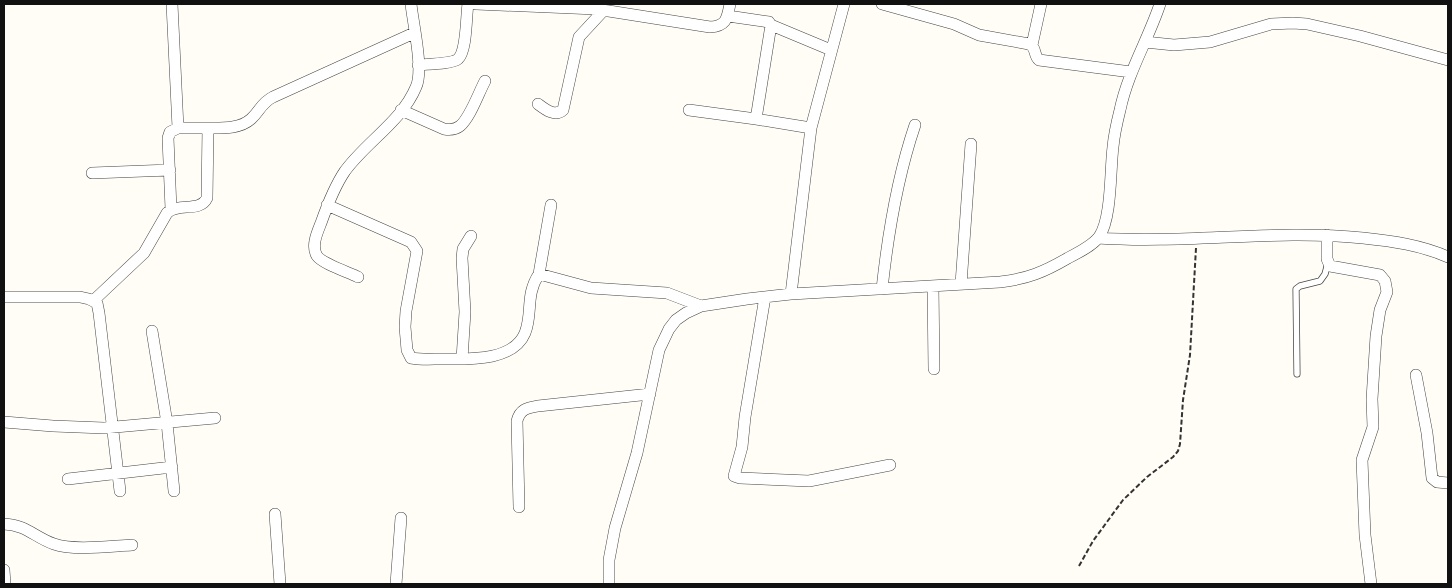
<svg xmlns="http://www.w3.org/2000/svg" width="1452" height="588" font-family="'Times New Roman',serif">
	<style>
		.lines { fill: none; stroke-linecap: round; stroke-linejoin: round }
		.service-casing { stroke: #444; stroke-width: 7 }
		.minor-casing { stroke: #444; stroke-width: 12 }
		.path { stroke: #333; stroke-width: 2; stroke-dasharray: 5 2.5; stroke-linecap: butt }
		.service { stroke: #fff; stroke-width: 5.5 }
		.minor { stroke: #fff; stroke-width: 11 }
	</style>
	<rect width="100%" height="100%" fill="#fffdf5"/>
	<g class="lines">
		<g class="service-casing">
			<path id="service" d="M1297 374 1296 289 1300 286 1320 281 1325 274 1328 263"/>
		</g>
		<g class="minor-casing">
			<path id="minor" d="M172 4 178 128
				M476 4 596 9 710 27C727 26 727 18 730 4
				M882 4 954 24 979 35 1029 44C1037 47 1033 55 1039 60L1131 72
				M728 16 769 22 771 25 756 119 811 128 791 294
				M771 25 831 50
				M1145 42 1174 45 1210 42 1271 24 1293 23 1307 24 1360 36 1448 60
				M1032 45 1041 4
				M418 65C427 64 452 64 458 59 467 51 466 16 468 4
				M538 104C546 110 555 117 563 110L579 37 604 10
				M401 110 444 129C450 130 455 130 460 126 470 118 479 92 485 81
				M689 110 756 119
				M811 128 844 4
				M92 173 170 170
				M327 205 411 242 417 251 406 311 405 327 407 350 411 358C421 360 432 359 442 359 467 359 513 362 525 333 533 313 525 295 539 274
				M551 205 539 274 591 288 667 293 701 306
				M171 209 168 138 170 132 178 128H208
				M1327 235V259L1330 266 1380 275 1385 281 1387 292 1380 310 1376 336 1372 399 1373 427 1362 460 1365 535 1371 584
				M1098 238C1187 244 1275 229 1363 238 1392 241 1421 245 1448 257
				M358 277C348 272 323 264 317 256 311 246 317 233 321 223 327 206 334 187 345 171 366 142 402 121 416 87 424 70 413 24 411 4
				M961 284 971 144
				M933 286 934 369
				M882 289C888 233 897 178 915 125
				M4 297H80L89 299 97 303 99 313 120 491
				M765 297 745 417 742 447 734 476 740 478 809 481 890 465
				M93 301 144 253 167 213C178 202 200 213 207 198L208 128C222 128 240 129 251 119 260 111 261 103 273 97L414 33
				M152 331 167 423 174 491
				M462 359 465 312 462 258 463 249 471 236
				M1416 375 1427 433 1432 478 1437 482 1448 483
				M4 422 53 426 104 428 215 418
				M68 479 172 467
				M519 507 517 421C520 409 527 408 538 406L650 394
				M275 514 280 584
				M4 524C27 525 34 537 54 544 73 551 111 546 132 545
				M4 570 5 584
				M396 584 401 518
				M609 584V560L615 528 637 453 659 350 669 329 676 320 686 313 701 306 747 299 791 294 1000 282C1027 279 1044 272 1068 258 1078 253 1092 246 1099 237 1112 218 1110 170 1113 147 1114 135 1117 122 1120 110 1128 72 1148 40 1160 4"/>
		</g>
		<path class="path" d="M1079 566 1093 541 1123 500 1147 477 1173 457 1178 451 1180 444 1183 400 1190 355 1196 248"/>
		<use href="#service" class="service"/>
		<use href="#minor" class="minor"/>
	</g>
	<rect width="1452" height="588" fill="none" stroke="#111111" stroke-width="10"/>
</svg>
